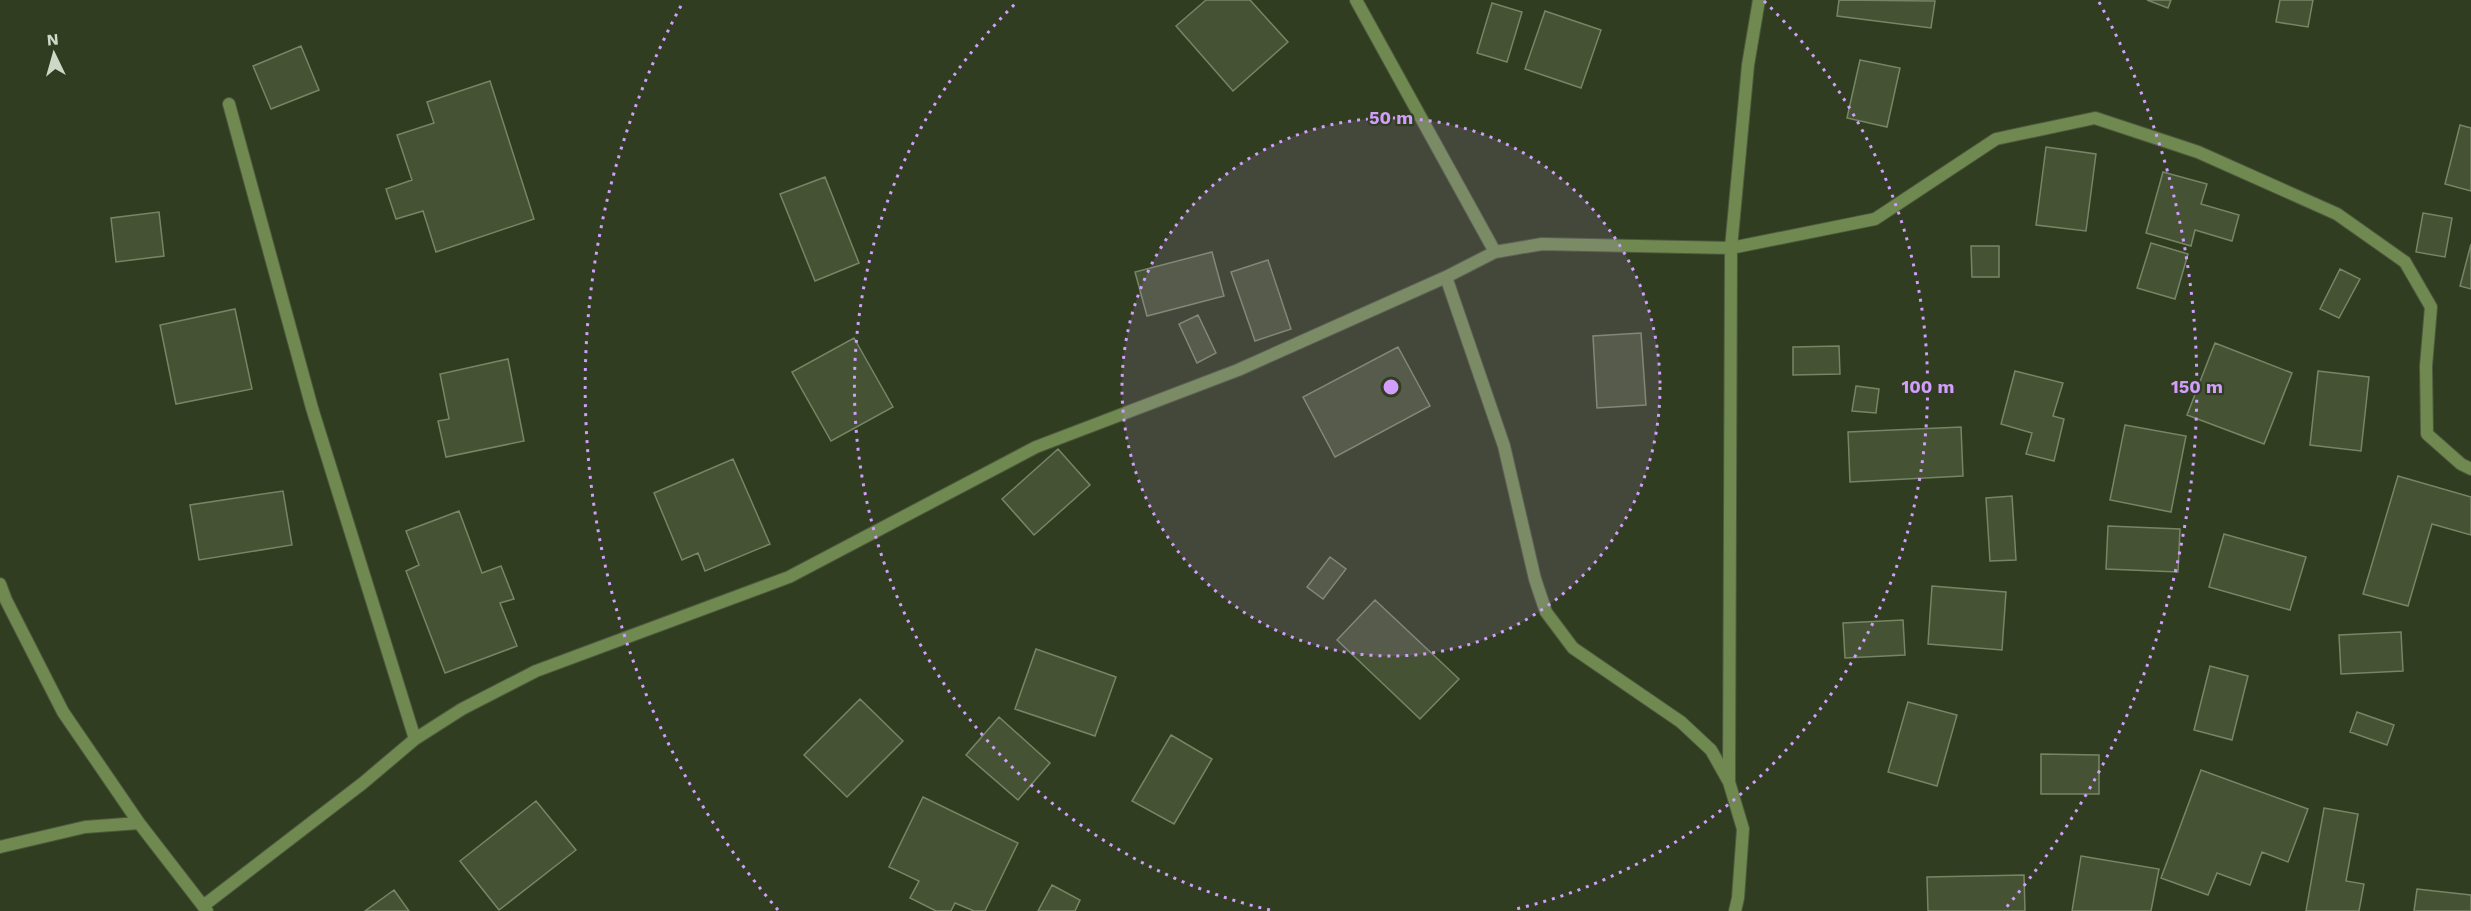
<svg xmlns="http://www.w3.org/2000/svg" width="2471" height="911" font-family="'Work Sans',sans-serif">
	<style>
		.building { fill: #455334; stroke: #768665; stroke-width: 1.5 }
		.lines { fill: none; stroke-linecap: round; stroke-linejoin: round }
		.minor-casing { stroke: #4d593e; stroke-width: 14 }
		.minor { stroke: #6f8950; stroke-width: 12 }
		.ring { fill: none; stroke: #d29dfd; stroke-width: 3; stroke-dasharray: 3 6 }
		.centre { fill: #d29dfd; stroke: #303d20; stroke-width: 3 }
		.ring-label { font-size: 18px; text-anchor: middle; font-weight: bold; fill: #d29dfd; stroke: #303d20; stroke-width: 4.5; stroke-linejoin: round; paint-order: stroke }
	</style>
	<rect width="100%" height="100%" fill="#303d20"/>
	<path class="building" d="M1206 0H1250L1288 42 1233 91 1176 26Z
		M1839 0 1935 1 1931 28 1837 16Z
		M2147 0H2171L2168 8Z
		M2280 0H2313L2308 27 2276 22Z
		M1492 3 1522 12 1507 62 1477 53Z
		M1545 11 1601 30 1581 88 1525 69Z
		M301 46 319 90 271 109 253 66Z
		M1860 60 1900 68 1887 127 1847 118Z
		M490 81 534 219 436 252 423 211 396 219 386 189 412 180 397 135 434 123 427 102Z
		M2460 125 2471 128V191L2445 184Z
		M2046 147 2096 154 2086 231 2036 225Z
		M2163 172 2207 184 2201 204 2239 215 2232 241 2195 230 2191 246 2146 233Z
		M825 177 859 263 815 281 780 194Z
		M159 212 164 256 116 262 111 218Z
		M2423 213 2452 218 2445 257 2416 252Z
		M2151 243 2188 254 2175 299 2137 288Z
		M2471 244V289L2460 286Z
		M1971 246H1999V277H1972Z
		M1212 252 1224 296 1147 316 1135 272Z
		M1268 260 1291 329 1255 341 1231 272Z
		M2340 269 2360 279 2339 318 2320 309Z
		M235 309 252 389 176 404 160 325Z
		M1198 315 1216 353 1197 363 1179 324Z
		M1641 333 1646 405 1597 408 1593 336Z
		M854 338 893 407 831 441 792 372Z
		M2215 343 2292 373 2264 444 2187 415Z
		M1839 346 1840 374 1793 375V347Z
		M1398 347 1430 406 1335 457 1303 397Z
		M508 359 524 441 446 457 438 421 449 419 440 374Z
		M2015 371 2063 383 2053 416 2064 419 2054 461 2026 454 2032 433 2001 424Z
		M2318 371 2369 377 2361 451 2310 445Z
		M1856 386 1879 389 1876 413 1852 411Z
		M2125 425 2186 436 2171 512 2110 500Z
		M1961 427 1963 476 1850 482 1848 432Z
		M1058 449 1090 485 1034 535 1002 499Z
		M733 459 770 544 705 571 698 553 682 560 654 493Z
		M2398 476 2471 497V535L2432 524 2408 606 2363 594Z
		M283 491 292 545 199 560 190 505Z
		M2012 496 2016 560 1990 561 1986 498Z
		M459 511 482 573 501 566 514 599 500 603 517 646 445 673 406 571 419 565 406 531Z
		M2108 526 2180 529 2178 572 2106 569Z
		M2224 534 2306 557 2290 610 2209 587Z
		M1330 557 1346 569 1323 599 1307 587Z
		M1932 586 2006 592 2002 650 1928 644Z
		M1375 600 1459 679 1420 719 1337 640Z
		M1903 620 1905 655 1845 658 1843 623Z
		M2401 632 2403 671 2341 674 2339 635Z
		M1036 649 1116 677 1095 736 1015 709Z
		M2210 666 2248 676 2232 740 2194 730Z
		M860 699 903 741 847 797 804 755Z
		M1908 702 1957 715 1937 786 1888 772Z
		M2357 712 2394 725 2387 745 2350 732Z
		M999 717 1050 763 1018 800 966 755Z
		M1171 735 1212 759 1174 824 1132 801Z
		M2041 754 2099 755V794H2041Z
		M2201 770 2308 809 2288 862 2262 852 2250 885 2217 873 2208 895 2161 878Z
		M923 797 1018 843 985 911H974L955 903 951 911H936L910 898 919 881 889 867Z
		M536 801 576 850 499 910 460 861Z
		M2324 808 2358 814 2346 881 2364 884 2359 911H2306Z
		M2081 856 2159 869 2151 911H2072Z
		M2024 875 2025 911H1928L1927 877Z
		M1052 885 1080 900 1075 911H1038Z
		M2417 889 2471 895V911H2414Z
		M394 890 409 911H365Z"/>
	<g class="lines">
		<g class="minor-casing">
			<path id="minor" d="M1356 0 1495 252
				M229 104 312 408 415 739
				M1446 277 1504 446 1535 579 1546 612 1573 648 1681 722 1711 750 1729 782 1743 829 1738 898 1735 911
				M0 584 6 600 63 712 139 823 207 911
				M1729 782 1731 248 1748 65 1759 0
				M0 847 85 827 139 823
				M203 906 363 783 415 739 462 709 536 671 789 577 1036 447 1238 370 1446 277 1495 252 1542 244 1731 248 1875 219 1996 139 2095 118 2198 152 2337 214 2405 262 2431 307 2426 366 2427 434 2461 464 2471 469"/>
		</g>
		<use href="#minor" class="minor"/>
	</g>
	<circle cx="1391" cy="387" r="269" fill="#d29dfd" fill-opacity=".12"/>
	<g class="ring">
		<circle cx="1391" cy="387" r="269"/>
		<path d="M1270 910A537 537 0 0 1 1018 1M1764 1A537 537 0 0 1 1512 910"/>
		<path d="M778 910A806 806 0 0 1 683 2M2099 2A806 806 0 0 1 2004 910"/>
	</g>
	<circle cx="1391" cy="387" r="9" class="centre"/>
	<g class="ring-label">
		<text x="1391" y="124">50 m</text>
		<text x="1928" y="393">100 m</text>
		<text x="2197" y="393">150 m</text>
	</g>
	<g transform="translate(54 54) rotate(355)" stroke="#303d20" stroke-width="4.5" paint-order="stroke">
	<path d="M0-4.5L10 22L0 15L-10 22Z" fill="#cfd8c6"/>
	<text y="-9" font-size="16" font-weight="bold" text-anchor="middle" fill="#cfd8c6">N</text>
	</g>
</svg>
